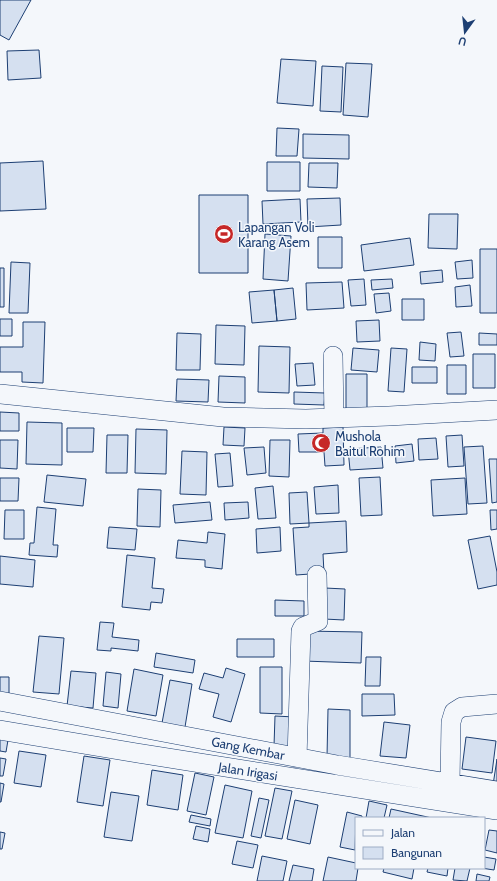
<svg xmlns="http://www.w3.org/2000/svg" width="497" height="881" font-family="Cabin,sans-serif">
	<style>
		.building { fill: #d5e0f0; stroke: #1d3f73 }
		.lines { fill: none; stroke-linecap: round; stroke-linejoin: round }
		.street-casing { stroke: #1d3f73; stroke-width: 20 }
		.street { stroke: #f4f7fb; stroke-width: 19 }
		.labels { text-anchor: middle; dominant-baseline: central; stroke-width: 3; stroke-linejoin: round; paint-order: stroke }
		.poi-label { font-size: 13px; fill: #1d3f73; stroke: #f4f7fb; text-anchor: start }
		.street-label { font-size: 13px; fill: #1d3f73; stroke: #f4f7fb }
	</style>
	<rect width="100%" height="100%" fill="#f4f7fb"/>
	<path class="building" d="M0 0H31L9 40 0 35Z
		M39 50 41 78 8 80 7 51Z
		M281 59 316 61 313 106 277 103Z
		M346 63 372 64 368 117 343 115Z
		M322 66 343 67 341 112 320 111Z
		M277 128 299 129 297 156H276Z
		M303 134 349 135V159L303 158Z
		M43 161 46 209 0 211V163Z
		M267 162H300V191H267Z
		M309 163H338L337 188 308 187Z
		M199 195H248V273H199Z
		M340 198 341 225 308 227 307 199Z
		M300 199 301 222 263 224 262 201Z
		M429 214H458L457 249 428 248Z
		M265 234 291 236 288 281 263 279Z
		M318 237H342V268H318Z
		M410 238 414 265 364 271 361 245Z
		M480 249H497V313H480Z
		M472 260 473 278 457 279 455 262Z
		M11 262 30 263 28 313H9Z
		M0 268H4V307H0Z
		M442 270 443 282 421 284 420 272Z
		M364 279 366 305 351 306 348 280Z
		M392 279 393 288 372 290 371 280Z
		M342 282 344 308 307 310 306 283Z
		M470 285 472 306 456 307 455 287Z
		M293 288 296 319 277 321 274 290Z
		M274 290 277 321 252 323 249 292Z
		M389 293 391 311 376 313 374 294Z
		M402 299H424V320H402Z
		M0 319H12V336H0Z
		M379 320 380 341 357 342 356 321Z
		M23 322H45L43 383 22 382V372H0V347H23Z
		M216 325 245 326 244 365 215 364Z
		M461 332 464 356 450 357 447 333Z
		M177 333 201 334 200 370H176Z
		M479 333 497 334V345H479Z
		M420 342 436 344 435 361 419 360Z
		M259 346 290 347 289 393 258 392Z
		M353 348 379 350 377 372 351 370Z
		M391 348 407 349 404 392 388 391Z
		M473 354H495V388H473Z
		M313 363 315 385 297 386 295 364Z
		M447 365H466V394H447Z
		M412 367H437V383H412Z
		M346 374H367V412H346Z
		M219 376 245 377V403L218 402Z
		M177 379 209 380 208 402 176 401Z
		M294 392 325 393 324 405 294 404Z
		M0 412 19 413V431H0Z
		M27 422 62 423V465L26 464Z
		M224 427 245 428 244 446 223 445Z
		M343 427 344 465 325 466 324 452H299L298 434 323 433V428Z
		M67 428H94L93 452H67Z
		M136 429 167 430 166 474 135 473Z
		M107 435H128L127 473H106Z
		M462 435 464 466 448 467 446 436Z
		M436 438 438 459 419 460 418 439Z
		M0 440H18L17 469 0 468Z
		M270 440H290L289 477 269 476Z
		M412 444 414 461 396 463 395 446Z
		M483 446 487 503 468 504 464 447Z
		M264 447 266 473 247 475 244 448Z
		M381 447 383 468 350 470 348 449Z
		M182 451 207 452 206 495 180 494Z
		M230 453 233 486 218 487 215 454Z
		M489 459H497V502L492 503Z
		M47 475 86 479 83 506 44 502Z
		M380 477 382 515 361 516 359 478Z
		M0 478H19L18 501H0Z
		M465 478 467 514 433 516 431 480Z
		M338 485 339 513 316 514 314 487Z
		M273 486 276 518 258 519 255 488Z
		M138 489 161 490 160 527 137 526Z
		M307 492 309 523 290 524 289 493Z
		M210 502 212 520 175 523 173 505Z
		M248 502 249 518 225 520 224 503Z
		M37 507 56 509 53 545H58L57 557 29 555 30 543H34Z
		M5 510H24V539H4Z
		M490 510H497V529L491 530Z
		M346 521 347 552 323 554 324 573 296 575 293 528 309 527V523Z
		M109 527 137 529 135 550 107 548Z
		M280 527 281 551 257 553 256 529Z
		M208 532 225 534 222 569 205 567V560L176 558 178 540 207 543Z
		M490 536 497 572V585L478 589 468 540Z
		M127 555 155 558 152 588 164 589 162 603 151 602 150 610 122 607Z
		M0 556 35 560 33 587 0 584Z
		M325 588 345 589 344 620 324 619Z
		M275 600 304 601V616H275Z
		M100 622 114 623 112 637 139 640 138 651 111 648V651L97 650Z
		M304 631 362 632 361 663 303 661Z
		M39 636 64 638 59 694 33 692Z
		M237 639H274V657H237Z
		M156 653 195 660 193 673 154 667Z
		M366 657H381L380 686H365Z
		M260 667H282V714L260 713Z
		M226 668 245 674 231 722 213 717 219 694 199 689 204 673 223 678Z
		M134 669 163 675 156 716 127 711Z
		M71 671 96 673 93 708 67 706Z
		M106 672 121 674 118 708 103 706Z
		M0 677H9V697H0Z
		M170 680 192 684 185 727 162 723Z
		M362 694H394L395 715 362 716Z
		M328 709 350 710V758L327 757Z
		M275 716 295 717 293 747 274 746Z
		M384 722 410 725 406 758 380 756Z
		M466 737 496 741 492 773 462 769Z
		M0 739 8 740 6 752 0 751Z
		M19 751 46 755 41 787 14 783Z
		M84 756 110 760 103 806 77 802Z
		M0 758 6 759 3 776H0Z
		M497 759V785H493Z
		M152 770 183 775 178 810 147 805Z
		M195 773 214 777 206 815 187 811Z
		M0 783 4 784 1 802H0Z
		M225 785 252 791 243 838 215 833Z
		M275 788 292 791 282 839 265 836Z
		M111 792 139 796 132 841 104 837Z
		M259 798 269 800 261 838 251 836Z
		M295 800 318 805 310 844 287 839Z
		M369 801 387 805 384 818H366Z
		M391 809 432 818H389Z
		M347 812 362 816V818H356L355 850 340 847Z
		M191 815 211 819 210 826 189 822Z
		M196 826 210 829 208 842 193 839Z
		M489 830 497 831V853L485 850Z
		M0 832 5 833 2 849H0Z
		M237 841 258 845 253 868 232 864Z
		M262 856 287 861 283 881H257Z
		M328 857 356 863V868H358L356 881H323Z
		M484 857 496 859 494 870 481 868H484Z
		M293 865 314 869 312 881H289Z
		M384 868H414L412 879 383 872Z
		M428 868H448L447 876 427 872Z
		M455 868H470L467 881 453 880Z
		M477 874 490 877 489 881H476Z"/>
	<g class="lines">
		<g class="street-casing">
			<path id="street" d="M333 356 334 418
				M0 394 223 417 306 419 389 416 497 410
				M0 701 337 765 497 791
				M0 730 137 753 497 810
				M297 758 301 631 303 627 318 621 317 575
				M450 783 451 722 454 712 462 707 497 704"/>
		</g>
		<use href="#street" class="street"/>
	</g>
	<defs>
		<g id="stadium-disc" transform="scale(1)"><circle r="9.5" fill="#c62828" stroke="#f4f7fb"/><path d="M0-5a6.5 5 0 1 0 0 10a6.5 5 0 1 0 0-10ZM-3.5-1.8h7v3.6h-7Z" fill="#fff"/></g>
		<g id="mosque-disc" transform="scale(1)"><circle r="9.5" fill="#c62828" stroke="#f4f7fb"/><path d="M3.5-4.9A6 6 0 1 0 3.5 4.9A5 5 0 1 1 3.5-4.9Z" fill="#fff"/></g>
	</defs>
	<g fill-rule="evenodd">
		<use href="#stadium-disc" x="224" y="234"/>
		<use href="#mosque-disc" x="321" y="443"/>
	</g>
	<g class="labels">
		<g class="poi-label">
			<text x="238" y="227">Lapangan Voli<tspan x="238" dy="15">Karang Asem</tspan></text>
			<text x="335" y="436">Mushola<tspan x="335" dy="15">Baitul Rohim</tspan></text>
		</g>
		<g class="street-label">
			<text transform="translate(248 748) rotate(11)">Gang Kembar</text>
			<text transform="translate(248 771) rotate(9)">Jalan Irigasi</text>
		</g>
	</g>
	<rect x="355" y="817" width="130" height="52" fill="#f4f7fb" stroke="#9eadc5"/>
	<rect x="363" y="830" width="20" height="6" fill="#f4f7fb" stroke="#9eadc5"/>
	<text x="391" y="837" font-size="12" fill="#1d3f73">Jalan</text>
	<rect x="363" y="847" width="20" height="12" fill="#d5e0f0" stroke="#9eadc5"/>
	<text x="391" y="857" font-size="12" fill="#1d3f73">Bangunan</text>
	<g transform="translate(465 32) rotate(195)" stroke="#f4f7fb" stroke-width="3" paint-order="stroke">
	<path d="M0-3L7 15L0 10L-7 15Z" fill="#1d3f73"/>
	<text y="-6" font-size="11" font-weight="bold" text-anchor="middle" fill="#1d3f73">U</text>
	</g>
</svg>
